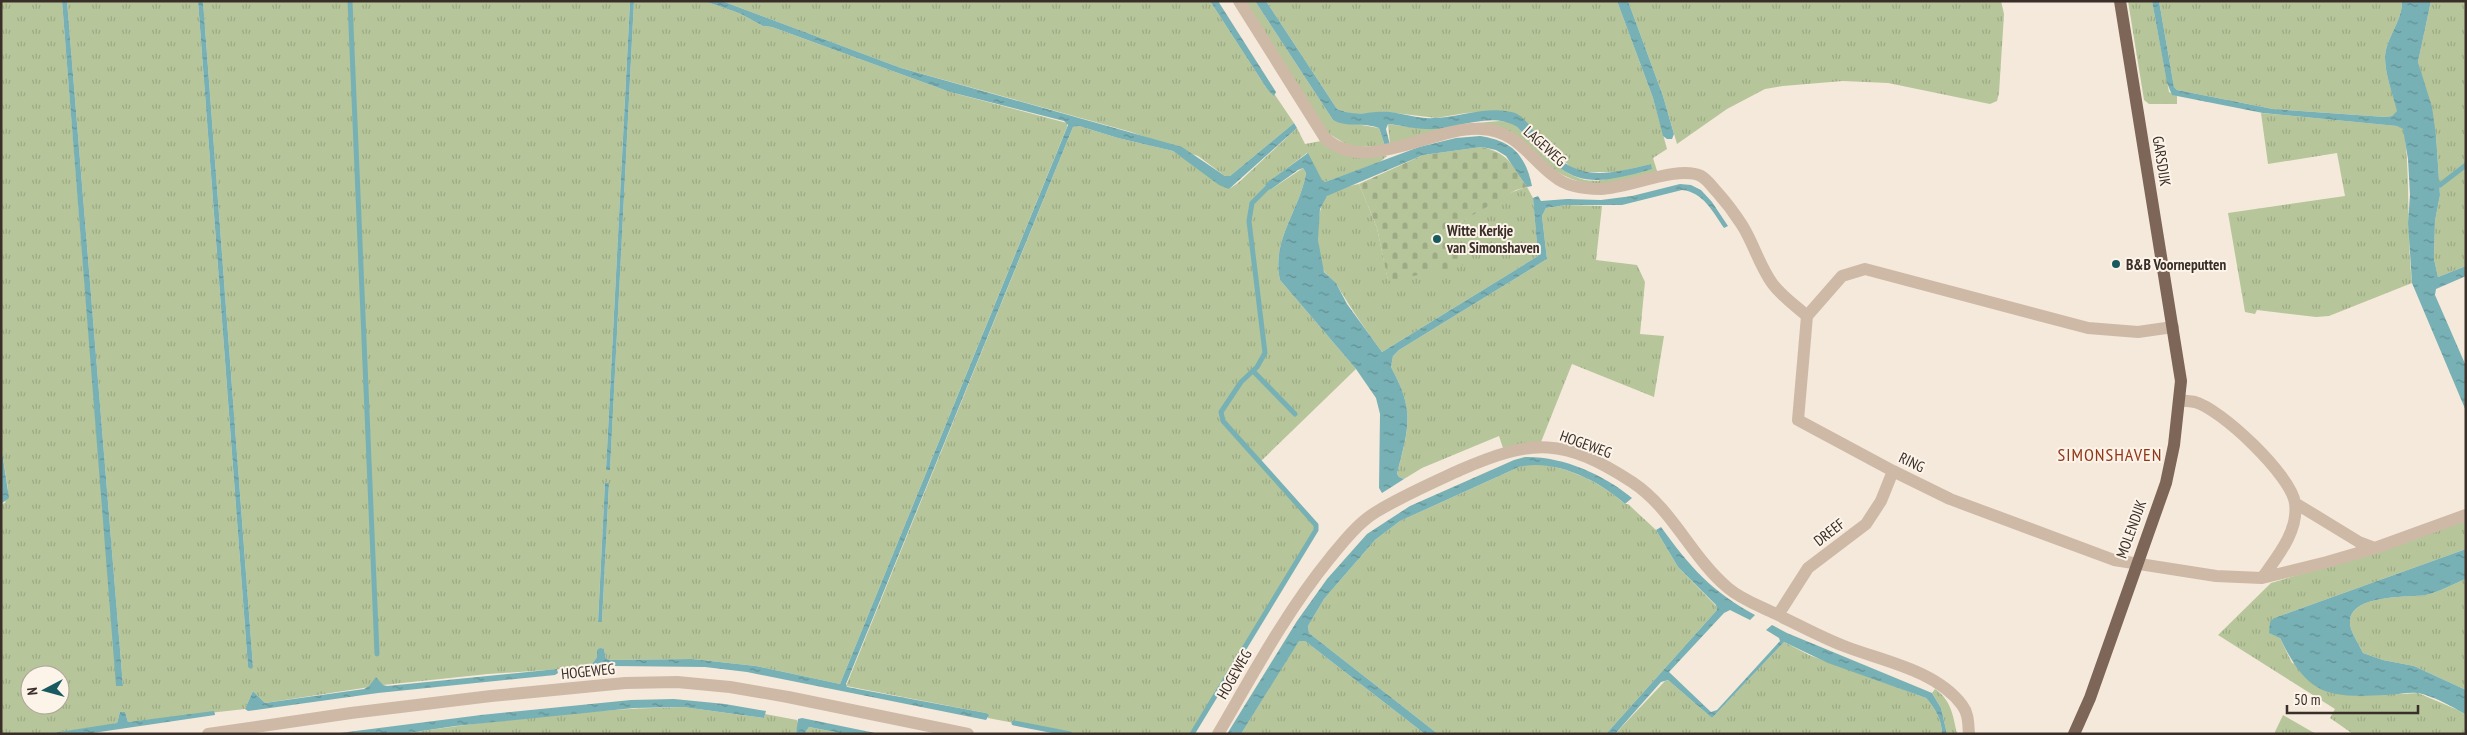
<svg xmlns="http://www.w3.org/2000/svg" width="2467" height="735" font-family="'PT Sans Narrow',sans-serif">
	<style>
		.grass { fill: url(#grass-tufts); fill-rule: evenodd }
		.cemetery { fill: url(#cemetery-stones) }
		.water { fill: url(#water-ripples) }
		.lines { fill: none; stroke-linecap: round; stroke-linejoin: round }
		.stream { stroke: #77b1b5; stroke-width: 5 }
		.minor { stroke: #ceb9a6; stroke-width: 12 }
		.major { stroke: #7d6557; stroke-width: 12 }
		.poi-dot { fill: #185a60; stroke: #fcf3e9; stroke-width: 2 }
		.labels { text-anchor: middle; dominant-baseline: central; stroke-width: 4; stroke-linejoin: round; paint-order: stroke }
		.street-label { font-size: 15px; fill: #3a2e28; stroke: #fcf3e9 }
		.poi-label { font-size: 15px; font-weight: bold; fill: #3a2e28; stroke: #fcf3e9; text-anchor: start }
		.quarter-label { font-size: 18px; letter-spacing: 1px; fill: #913718; stroke: #fcf3e9 }
	</style>
	<defs>
		<pattern id="grass-tufts" width="24" height="20" patternUnits="userSpaceOnUse" patternTransform="scale(1.25)"><rect width="24" height="20" fill="#b6c69a"/><path d="M3 7l-1-3M5 7V3M7 7l1-3M15 17l-1-3M17 17v-4M19 17l1-3" fill="none" stroke="#9daa85"/></pattern>
		<pattern id="cemetery-stones" width="16" height="16" patternUnits="userSpaceOnUse" patternTransform="scale(1.25)"><rect width="16" height="16" fill="#b6c69a"/><path d="M2 7V4a2 2 0 0 1 4 0v3zM10 15v-3a2 2 0 0 1 4 0v3z" fill="#9daa85"/></pattern>
		<pattern id="water-ripples" width="26" height="14" patternUnits="userSpaceOnUse" patternTransform="scale(1.25)"><rect width="26" height="14" fill="#77b1b5"/><path d="M2 4q2-2 4 0t4 0M15 11q2-2 4 0t4 0" fill="none" stroke="#639093"/></pattern>
	</defs>
	<rect width="100%" height="100%" fill="#f5e9db"/>
	<path class="grass" d="M1 1H62L117 686H123L67 1H198L248 667H253L203 1H630L606 470 610 469 634 1H704L739 13 763 26 772 27 950 92 1067 123V127L840 684 756 666 692 659 612 660 606 659 604 649 597 650V657L590 667 488 674 383 685 265 703 253 691 245 709 128 722 125 712H120L117 723 111 725 46 734H2L1 504 5 503 8 489 1 445ZM605 482 609 483 602 622 598 621ZM30 675H60V705H30Z
		M722 1H1210L1267 89 1275 95 1294 123 1230 176H1225L1198 156 1131 132 901 68Z
		M1243 1H1255L1333 120 1379 128 1385 146 1351 147 1329 134Z
		M1266 1H1617L1653 98 1667 149 1653 158 1658 174C1636 179 1608 188 1586 183 1554 177 1518 145 1491 126L1390 145 1388 124 1416 128 1500 121 1509 122 1517 127C1537 148 1569 187 1602 180 1619 176 1635 169 1651 164L1618 172H1583L1572 168 1540 140 1500 111 1466 113 1436 118 1387 112 1352 114 1337 109Z
		M1628 1H2001L2004 14 1999 93 1997 101 1990 104 1888 83 1843 81 1783 86 1765 89 1727 109 1677 144 1663 96Z
		M2128 1H2152L2169 92 2177 96V104H2149L2144 100Z
		M2159 1H2402C2403 20 2386 38 2385 57 2385 75 2393 95 2398 111L2392 116 2385 117 2273 109 2177 90 2174 87Z
		M2431 1H2466V266L2438 277 2434 259 2435 221 2440 195 2436 135 2418 62Z
		M2261 113 2398 126 2404 129C2411 182 2406 231 2412 283L2329 316 2316 317 2257 310 2255 314 2245 312 2228 213 2345 196 2337 153 2268 164Z
		M1079 126 1118 138 1173 151 1229 189 1238 183 1297 128 1305 144 1321 141 1387 156 1380 162 1325 182 1322 181 1307 153 1266 184 1270 190 1303 168 1306 173C1300 210 1271 240 1280 280L1356 369 1260 462 1316 525V530L1192 734H1070L988 718 986 713 846 686 1073 127Z
		M1359 184 1377 228 1388 280C1427 249 1479 201 1527 187L1533 198 1538 256 1382 352C1366 330 1351 309 1337 285 1334 280 1327 276 1324 271 1316 257 1315 207 1327 196 1335 189 1349 186 1359 184Z
		M1566 205 1602 206 1596 260 1637 265 1645 282 1640 334 1664 336 1654 397 1572 364 1541 442 1503 448 1499 436 1422 468 1404 479 1399 477 1397 474C1409 427 1415 411 1391 367L1393 356 1399 350 1547 259 1542 216 1546 208Z
		M1530 464C1563 464 1601 482 1625 504H1628L1656 530 1678 567 1716 606 1717 610 1606 734H1438L1309 633 1308 626 1324 599 1375 540 1400 521 1519 467Z
		M2462 521 2466 522V549L2274 618 2280 638 2292 663 2402 694 2418 693 2458 710 2466 715V734H2353L2330 718 2335 709 2218 635 2271 583 2375 552Z
		M2466 579V690L2414 666 2383 660 2363 653C2359 645 2354 637 2351 629 2341 593 2408 598 2426 595 2439 592 2453 584 2466 579Z
		M1299 640 1305 641 1425 734H1241Z
		M1784 642 1809 655 1926 698C1935 708 1942 720 1942 734H1615L1665 681 1668 680 1712 718Z
		M1935 689C1951 700 1953 715 1957 734H1947L1941 708 1932 693Z
		M683 707 764 718 765 714 797 720 798 724 796 734H402C495 720 589 709 683 707Z
		M2283 715 2316 734H2274Z
		M809 727 845 734H804Z"/>
	<path class="cemetery" d="M1482 147C1508 153 1513 165 1527 187L1516 190 1454 226 1463 266 1388 281 1377 228 1359 184 1423 155Z"/>
	<path class="water" d="M62 1H67L123 686H116Z
		M198 1H203L253 667 251 669 248 667Z
		M630 1H634L610 470H606Z
		M704 1H722L901 68 1182 147 1225 176H1230L1294 123 1297 128 1229 189 1219 185 1173 151 1118 138 1079 126 1073 127 846 684 847 687 986 713 989 715 986 720 747 672 705 667 614 666 592 670 590 667 597 657V650L600 648 604 649 606 659 612 660 692 659 756 666 840 684 1068 125 1064 121 950 92 772 27 763 26 739 13Z
		M1210 1H1218L1276 92 1274 96 1267 89Z
		M1255 1H1266L1337 109C1360 118 1368 110 1390 112 1405 114 1420 119 1435 118 1461 117 1489 105 1515 113 1525 117 1532 129 1538 137 1575 183 1600 176 1651 164L1652 169C1578 191 1568 181 1517 127 1490 110 1455 131 1426 129 1413 129 1401 125 1388 124L1386 129 1390 145 1385 146 1379 128C1364 122 1347 128 1333 120Z
		M1617 1H1628L1663 96 1674 134 1672 139H1667L1663 136 1653 98Z
		M2152 1H2159L2174 87 2177 90 2273 109 2385 117 2392 116 2397 111C2393 95 2385 75 2385 57 2386 38 2403 20 2402 1H2431L2418 62 2432 107 2436 135 2440 195 2435 221 2434 259 2438 277 2466 266V276L2436 289 2435 295 2466 366V411L2412 283 2408 223 2410 195 2408 159 2403 129 2397 126 2263 113 2172 95 2167 83Z
		M1480 136C1512 141 1525 154 1532 186L1527 187 1506 156 1496 150 1482 147 1423 155 1327 196 1320 209 1318 240 1324 272 1336 283 1347 304 1382 352 1538 256 1533 198 1538 196 1541 201 1567 199 1601 200 1632 196 1680 184 1691 185 1701 190 1712 202 1728 226 1724 228C1713 212 1703 192 1682 190L1622 205H1566L1546 208 1542 216 1547 259 1399 350 1393 356 1391 367C1415 411 1409 426 1397 474L1399 477 1404 479 1382 493 1379 488 1380 414 1376 398 1356 369 1280 280C1271 240 1300 210 1306 173L1303 168 1298 170 1270 190 1265 184 1308 153 1322 180 1325 182 1419 147 1456 138Z
		M1 445 9 498 1 504Z
		M1525 457C1562 456 1603 474 1632 498L1625 504C1600 481 1554 458 1519 467L1400 521 1375 540 1324 599 1308 626 1309 633 1438 734H1425L1305 641H1299L1241 734H1227L1297 621 1327 579 1367 534 1410 506 1514 460Z
		M605 482 609 483 602 622H598Z
		M1661 527C1690 567 1711 591 1755 615L1750 620 1730 610 1724 613 1669 672 1711 712 1717 710 1780 641 1779 638 1766 630 1772 625 1787 633 1932 693 1941 708 1947 734H1942C1942 720 1935 708 1926 698L1828 663 1784 642 1712 718 1668 680 1661 682 1615 734H1606L1717 610 1716 605 1678 567 1656 530Z
		M2466 549V579C2453 584 2439 592 2426 595 2408 598 2341 593 2351 629 2354 637 2359 645 2363 653L2383 660 2414 666 2466 690V715C2456 708 2429 694 2417 693 2408 692 2396 695 2386 695 2325 698 2308 695 2280 638L2269 633 2270 622 2274 618Z
		M557 669 558 673 555 675 378 693 248 711 245 709 253 691 265 703 364 689 369 686 376 677 383 685 387 686Z
		M674 699 725 704 766 711 764 718 683 707 634 708 455 726 402 734H332L481 715 631 700Z
		M120 712H125L128 722 214 711 215 715 86 734H46L117 723Z
		M802 718 880 734H845L809 727 804 734H796L798 719Z"/>
	<g class="lines">
		<path class="stream" d="M350 1 377 654
			M2440 185 2466 165
			M1253 371 1295 414
			M1014 723 1070 734
			M1192 734 1316 530V525L1223 421 1221 412 1241 382 1257 367 1265 353 1249 221 1252 203 1268 187"/>
		<path class="minor" d="M1239 1 1325 138C1366 176 1433 126 1481 129 1518 131 1528 157 1555 177 1567 187 1586 189 1601 189 1629 188 1678 165 1701 176 1708 180 1712 187 1717 192 1726 202 1735 214 1742 225 1754 244 1759 265 1772 283 1780 295 1796 306 1807 316
			M2173 327 2138 332 2088 328 1865 269 1842 276 1807 316 1798 420 1893 471 1950 499 2114 560 2216 576 2262 578 2327 562 2375 548 2466 515
			M2179 400C2184 401 2190 401 2195 402 2221 409 2291 475 2295 503 2299 531 2277 557 2262 578
			M2295 503 2359 542 2375 548
			M1778 615 1808 568 1866 524 1881 501 1893 471
			M208 734 351 713 491 696 625 683 677 682 730 687 788 697 968 734
			M1218 734C1253 674 1286 612 1330 558 1343 542 1358 523 1376 512 1402 496 1432 483 1460 470 1533 438 1564 438 1632 482 1673 509 1691 557 1728 588 1742 600 1760 606 1776 614 1799 625 1821 637 1844 646 1882 661 1936 670 1962 705 1969 714 1968 724 1969 734"/>
		<path class="major" d="M2074 734 2090 698 2166 483 2174 445 2181 381 2120 1"/>
	</g>
	<g class="poi-dot">
		<circle cx="1437" cy="239" r="5"/>
		<circle cx="2116" cy="264" r="5"/>
	</g>
	<g class="labels">
		<g class="street-label">
			<text transform="translate(1545 146) rotate(42)">LAGEWEG</text>
			<text transform="translate(2162 161) rotate(81)">GARSDIJK</text>
			<text transform="translate(1586 444) rotate(20)">HOGEWEG</text>
			<text transform="translate(1912 462) rotate(26)">RING</text>
			<text transform="translate(2131 529) rotate(-70)">MOLENDIJK</text>
			<text transform="translate(1829 532) rotate(-38)">DREEF</text>
			<text transform="translate(588 671) rotate(-6)">HOGEWEG</text>
			<text transform="translate(1234 674) rotate(-60)">HOGEWEG</text>
		</g>
		<g class="poi-label">
			<text x="1447" y="230">Witte Kerkje<tspan x="1447" dy="17">van Simonshaven</tspan></text>
			<text x="2126" y="264">B&amp;B Voorneputten</text>
		</g>
		<g class="quarter-label">
			<text x="2110" y="454">SIMONSHAVEN</text>
		</g>
	</g>
	<rect width="2467" height="735" fill="none" stroke="#3a2e28" stroke-width="5"/>
	<g transform="translate(45 690) rotate(264)"><circle r="24" fill="#fcf3e9" stroke="#aea49c"/>
	<path d="M0-4L9 19L0 12L-9 19Z" fill="#185a60"/>
	<text y="-8" font-size="14" font-weight="bold" text-anchor="middle" fill="#3a2e28">N</text>
	</g>
	<path d="M2287 705v8h131v-8" fill="none" stroke="#3a2e28" stroke-width="2.5"/>
	<text x="2294" y="705" font-size="15" fill="#3a2e28" stroke="#fcf3e9" stroke-width="4" paint-order="stroke">50 m</text>
</svg>
